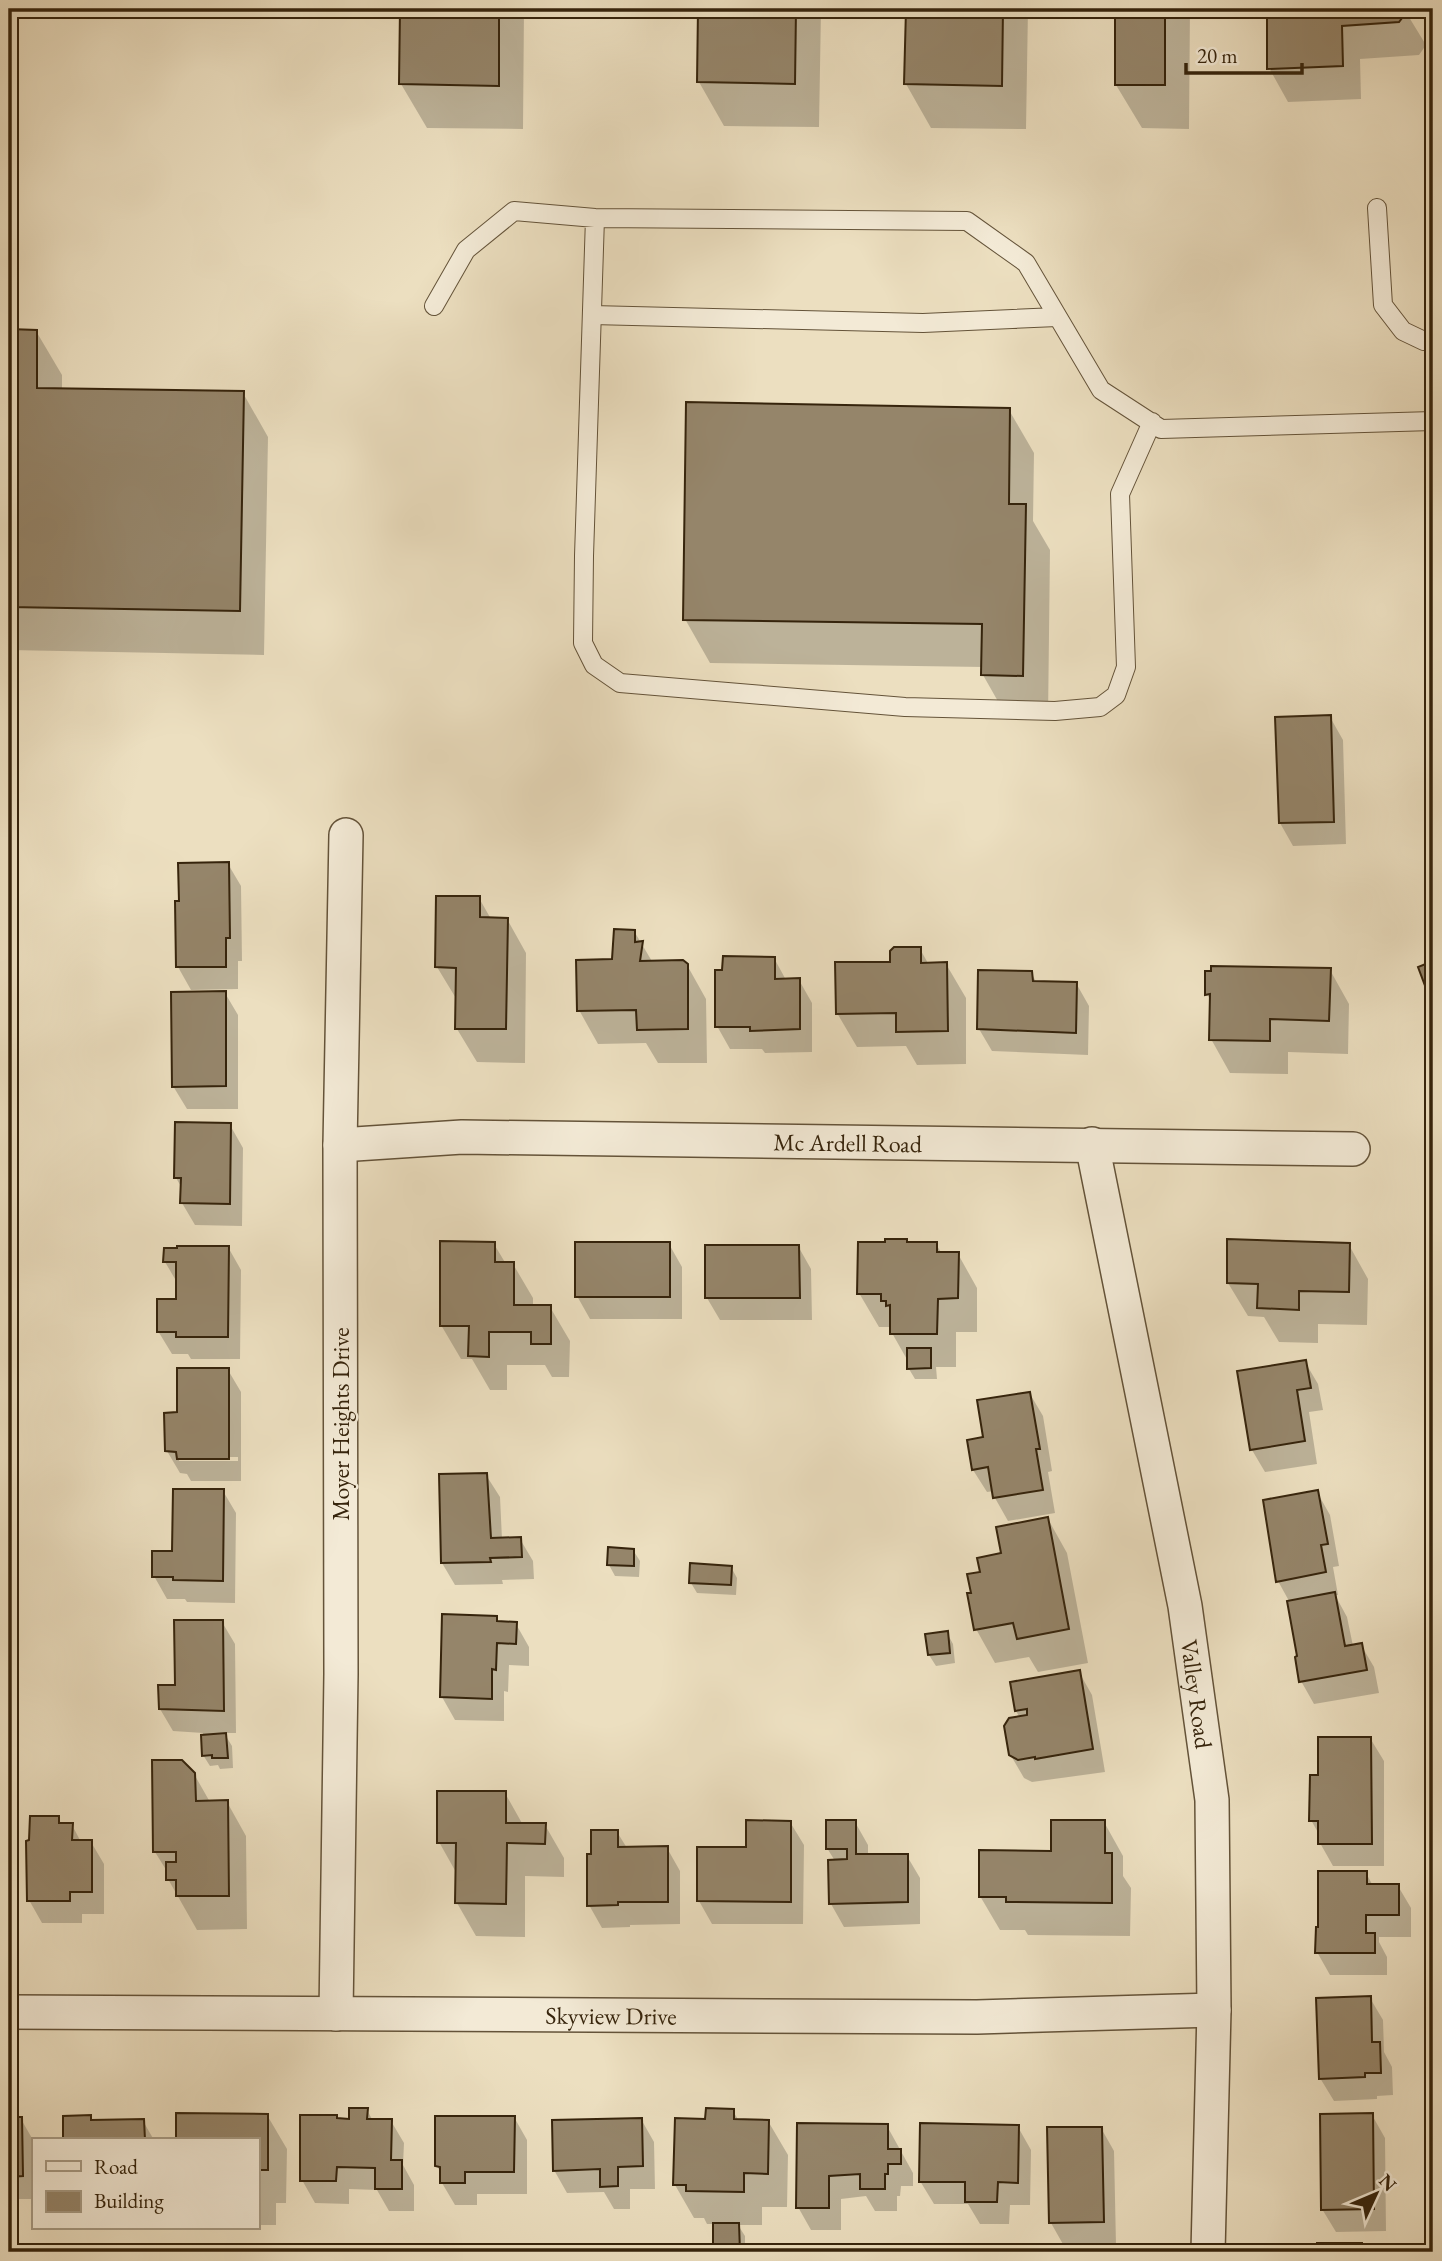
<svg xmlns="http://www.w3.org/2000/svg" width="1442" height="2261" font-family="'EB Garamond',serif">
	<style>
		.shadow { fill: #0003; fill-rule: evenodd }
		.building { fill: #95856a; stroke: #36240c; stroke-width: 2 }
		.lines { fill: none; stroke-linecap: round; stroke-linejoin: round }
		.service-casing { stroke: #645339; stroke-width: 20 }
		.minor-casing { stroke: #645339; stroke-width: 36 }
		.service { stroke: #f3ead6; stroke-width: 18 }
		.minor { stroke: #f3ead6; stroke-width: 33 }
		.labels { text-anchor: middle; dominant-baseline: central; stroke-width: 5; stroke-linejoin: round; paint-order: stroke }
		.street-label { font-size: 24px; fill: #36240c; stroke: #f3ead6 }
	</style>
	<rect width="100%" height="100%" fill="#ecdfc0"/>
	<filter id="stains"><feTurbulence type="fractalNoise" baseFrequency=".00286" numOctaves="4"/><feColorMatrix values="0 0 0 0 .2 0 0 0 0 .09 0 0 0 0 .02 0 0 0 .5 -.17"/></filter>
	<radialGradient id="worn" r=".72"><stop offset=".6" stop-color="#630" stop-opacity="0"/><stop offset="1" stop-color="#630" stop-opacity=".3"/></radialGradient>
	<path class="shadow" d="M59 9H155V12L60 11Z
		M402 9H524L523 129 427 128 401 84Z
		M700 9H821L819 127 724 126 699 82Z
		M907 9H1028L1026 129 931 128 906 84Z
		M1117 9H1190L1189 129 1142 128 1116 85Z
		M1268 9H1404L1426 45 1419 55 1360 59 1361 99 1288 102 1269 68Z
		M9 331H36L62 375V390L243 393 268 437 264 655 9 650Z
		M1009 410 1034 453 1033 521 1050 550 1048 719H1008L983 675V667L710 663 685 619Z
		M1330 717 1343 740 1346 844 1293 846 1280 823Z
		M228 864 241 886 242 961H238V989L191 990 178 967Z
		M479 898 491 919H507L526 953 525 1063 477 1062 457 1029V1000L437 967Z
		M634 931 653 963 687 965 706 999 707 1063H658L646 1043 598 1044 579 1010Z
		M920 949 929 965 946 964 966 998V1064L917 1065 906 1046 857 1047 837 1013 892 964Z
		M774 958 786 980H799L812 1003V1052L765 1053 762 1049H730L717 1026Z
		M1330 970 1349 1004 1348 1054 1288 1052V1074L1230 1073 1211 1039 1212 1003 1207 994Z
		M1031 973 1037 983H1076L1089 1006 1088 1055 992 1051 979 1029Z
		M225 993 238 1015V1109H187L173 1086Z
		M230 1125 243 1148 242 1226 195 1225 182 1203V1188L176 1178Z
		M906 1240 908 1244H936L942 1254H958L977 1288V1332H956V1367H936L937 1379H915L909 1369V1363L892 1333V1327H879L859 1293 860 1244Z
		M494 1244 506 1264H513L533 1298V1307H550L570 1341 569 1377H552L545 1365H507V1390H490L472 1359H461L441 1325Z
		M669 1244 682 1267V1319H590L577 1296Z
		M1349 1245 1368 1279 1367 1325 1318 1324V1343L1279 1342 1264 1317 1248 1316 1228 1283Z
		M798 1246 811 1269 812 1320H720L707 1298Z
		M228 1247 241 1270 240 1359H191L188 1354H172L158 1331 178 1300V1284L165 1262Z
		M1305 1362 1318 1384 1323 1410 1309 1412 1317 1464 1265 1472 1252 1450 1239 1372Z
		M228 1370 241 1392V1481H191L187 1474 180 1473 167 1451 178 1414ZM179 1457H238V1461H179Z
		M1030 1394 1043 1416 1052 1471 1048 1472 1055 1513 1008 1521 995 1498 994 1491 987 1492 973 1470 985 1439Z
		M486 1475 500 1497 502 1539H520L533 1561 534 1579 502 1580 503 1584 455 1585 442 1563Z
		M223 1491 236 1513 235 1603 187 1602 185 1599H167L154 1576Z
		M1317 1492 1330 1515 1339 1566 1333 1567 1338 1595H1335L1347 1617 1353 1646 1361 1645 1374 1667 1379 1693 1314 1704 1301 1681 1299 1658 1289 1601 1278 1581Z
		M1048 1519 1067 1553 1088 1663 1038 1672 1029 1657 995 1663 976 1629 973 1595 982 1573Z
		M633 1550 640 1561 639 1577 615 1576 609 1565Z
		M731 1567 737 1578 736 1595 697 1593 691 1583Z
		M496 1617 499 1623 516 1624 529 1647V1666L509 1665 508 1692 504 1691V1721L455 1720 442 1697Z
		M222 1622 235 1644 236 1733H224L232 1746 233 1768 220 1769 218 1765 210 1766 203 1755V1733L173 1731 160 1709Z
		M947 1633 953 1644 955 1663 936 1666 929 1655Z
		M1079 1672 1092 1695 1105 1772 1032 1782 1024 1778 1010 1754 1020 1718 1016 1711Z
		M1370 1738 1384 1761V1866H1333L1320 1843V1836L1311 1820 1320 1777Z
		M194 1774 210 1802H227L246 1836 247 1929 197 1930 168 1879V1873L155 1852Z
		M505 1793 523 1825H545L564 1858V1877L525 1876V1937L476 1936 457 1903V1874L439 1842Z
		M58 1818 62 1825H72L81 1842H91L104 1864V1914H82V1923H42L29 1900Z
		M790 1822 804 1845 803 1924H712L699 1901 747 1849Z
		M855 1822 868 1845V1856H907L920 1878V1924L844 1927 831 1904 830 1862 835 1861 827 1848Z
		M1104 1822 1123 1856V1876L1131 1888 1130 1936 1028 1935 1025 1930H1000L980 1896Z
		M617 1832 627 1848H667L680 1871V1924L630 1925V1927L602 1928 589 1905Z
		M1366 1873 1373 1886H1398L1411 1908V1937H1379V1942L1387 1957V1975H1330L1317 1952Z
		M1370 1998 1383 2020 1384 2052 1392 2067 1393 2095 1377 2096V2099L1334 2101 1320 2078Z
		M367 2110 373 2121H391L404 2143 403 2165 414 2185V2211H389L377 2190 349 2189V2204L315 2203 302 2180 337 2120H350Z
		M733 2111 739 2121H768L788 2155 787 2207H762V2225H738L745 2236V2252H715V2224H707L704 2218H694L675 2185 707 2120Z
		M178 2115H267L287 2149 286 2203H276V2225H257V2140H177Z
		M1372 2115 1385 2138 1386 2231 1336 2232 1322 2209Z
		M65 2117H90L92 2122 143 2121 154 2140H65Z
		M514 2117 527 2140V2194H477V2205H455L442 2183V2175L437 2166Z
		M9 2119H21L33 2140V2199H12V2215H9Z
		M641 2119 654 2142 655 2189H630V2209H614L604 2192 567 2193 554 2170Z
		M798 2125 887 2126 913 2173V2186H901L900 2196H897V2211H875L866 2196 841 2199V2230H811L798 2207Z
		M1018 2127 1031 2150 1030 2205H1010L1009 2224H980L968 2204H934L920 2181Z
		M1101 2128 1114 2151 1116 2245 1064 2246 1051 2223Z"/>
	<path class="building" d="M400 9H499V86L399 84Z
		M698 9H796L795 84 697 82Z
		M906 9H1003L1002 86 904 84Z
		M1115 9H1165V85H1115Z
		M1267 9H1407L1408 10 1399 22 1342 26 1343 66 1267 69Z
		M9 329 37 330V388L244 391 240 611 9 607Z
		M686 402 1010 408 1009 504H1026L1023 676 981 675 982 624 683 620Z
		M1331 715 1334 822 1279 823 1275 717Z
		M229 862 230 938H226V967H176L175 901H179L178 863Z
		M436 896H480V917L508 918 506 1029H455L456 968 435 967Z
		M614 929 635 930V942L643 941 640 961 683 960 688 964V1029L637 1030 636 1010 577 1011 576 960 612 959Z
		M894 947H921V963L947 962 948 1031 896 1032V1013L836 1014 835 962H890V951Z
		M723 956 775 957V979L800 978V1029L750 1031V1027H715V970H722Z
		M1433 961V1007L1418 967Z
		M1211 966 1331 968 1329 1021 1270 1019V1041L1209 1040 1210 994 1205 995V971H1211Z
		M978 970 1032 971 1033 981 1077 982 1076 1033 977 1029Z
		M226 991V1086L172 1087 171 992Z
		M175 1122 231 1123 230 1204 180 1203 181 1178H174Z
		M885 1239H907V1242H937V1252H959L958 1298 938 1299 937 1334H890V1305L886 1306V1301H881V1294H857L858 1242H885Z
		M1227 1239 1350 1243 1349 1292 1299 1291V1310L1257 1308 1258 1284 1227 1283Z
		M440 1241 495 1242V1262H514V1305H551V1344H531V1332H489V1357L468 1356 469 1326H440Z
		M575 1242H670V1297H575Z
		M705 1245H799L800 1298H705Z
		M177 1246H229L228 1337H176V1332H157V1299H176V1262H163L164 1248H177Z
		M907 1348H931V1368L907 1369Z
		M1306 1360 1311 1388 1297 1390 1305 1441 1250 1450 1237 1371Z
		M177 1368H229V1459H177L176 1452 165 1451 164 1413 177 1412Z
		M1030 1392 1040 1449H1036L1043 1490 993 1498 988 1467 972 1470 967 1440 983 1437 977 1400Z
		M487 1473 491 1538 521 1537 522 1557 490 1558 491 1562 441 1563 439 1474Z
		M173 1489H224L223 1581 173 1580V1577H152V1551H172Z
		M1318 1490 1328 1544 1321 1545 1326 1572 1276 1582 1263 1500Z
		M1048 1517 1069 1629 1017 1639 1013 1623 974 1630 967 1593H971L967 1574 980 1572 977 1558 1001 1553 996 1527Z
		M608 1547 634 1549V1566L607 1565Z
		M690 1563 732 1566 731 1585 689 1583Z
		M1335 1592 1345 1646 1362 1643 1367 1670 1299 1682 1295 1657 1297 1656 1287 1601Z
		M442 1614 497 1616V1621L517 1622 516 1644 497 1643 496 1670 492 1669V1699L440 1697Z
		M174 1620H223L224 1711 159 1709 158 1685H175Z
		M948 1631 950 1653 928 1655 925 1634Z
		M1080 1670 1093 1749 1035 1759V1757L1018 1760 1009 1755 1004 1726 1009 1718 1027 1715V1709L1015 1711 1010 1682Z
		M226 1733 228 1758H212V1755L202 1756 201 1735Z
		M1318 1737H1371L1372 1844H1318V1821H1309L1310 1775H1318Z
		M152 1760H182L195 1773 196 1801 228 1800 229 1896H176V1880H166V1862H176V1852H153Z
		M437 1791H506V1823H546L545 1844 507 1843 506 1904 455 1903 456 1843H437Z
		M30 1816H59V1823H73L72 1840H92V1892H70V1901H27L26 1841 29 1840Z
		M746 1820 791 1821V1902L697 1901V1847H746Z
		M826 1820H856V1854H908V1902L829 1904 828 1860 847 1859V1849H826Z
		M1051 1820H1105V1853H1112V1903L1006 1902V1897H979V1850L1051 1851Z
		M591 1830H618V1847L668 1846V1902H618V1905L587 1906V1854H591Z
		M1318 1871H1367V1884H1399V1915H1366V1933H1375V1953H1315L1316 1927H1318Z
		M1371 1996 1372 2042H1380L1381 2073H1365V2077L1319 2079 1316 1998Z
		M349 2108H368L367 2119H392L391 2160H402V2189H375V2168L337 2167 336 2181H300V2115H337V2118L349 2119Z
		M706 2108 734 2109V2119L769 2120 768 2174 744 2173V2192L686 2191V2185H673L675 2118 705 2119Z
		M176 2113 268 2114V2170H258L257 2184V2140H176Z
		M1373 2113 1374 2209 1321 2210 1320 2114Z
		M91 2115V2120L144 2119 145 2140H63V2116Z
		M435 2116H515L514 2172H465V2183H440V2167L435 2166Z
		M9 2117H22L23 2176 9 2177Z
		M642 2118 643 2166 618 2167V2186L600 2187V2169L553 2171 552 2120Z
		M797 2123 888 2124V2149H901V2164H888V2174H885V2189H860V2174L829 2176V2208H796Z
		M920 2123 1019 2125 1018 2183 998 2182 997 2202H965V2182H919Z
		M1047 2127H1102L1104 2222 1049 2223Z
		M713 2223H739L740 2252H713Z
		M1317 2243H1362V2252H1317Z"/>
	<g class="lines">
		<g class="service-casing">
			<path id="service" d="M1377 208 1383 305 1403 331 1424 341H1433
				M595 218 584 556 583 643 594 665 620 683 905 707 1055 711 1100 707 1116 695 1126 667 1120 494 1152 422
				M434 306 466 250 514 211 595 218 967 221 1026 263 1101 390 1161 429 1433 421
				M592 315 923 323 1057 317"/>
		</g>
		<g class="minor-casing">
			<g id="minor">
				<path id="s1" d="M1092 1144 1185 1606 1212 1800 1214 2010 1208 2252"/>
				<path id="s2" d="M340 1145 462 1137 1353 1149"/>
				<path id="s3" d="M9 2012 977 2017 1214 2010"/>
				<path d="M336 2014 341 1674 340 1145 346 835"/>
			</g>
		</g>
		<use href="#service" class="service"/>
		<use href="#minor" class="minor"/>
	</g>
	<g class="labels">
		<g class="street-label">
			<text stroke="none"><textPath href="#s2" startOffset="508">Mc Ardell Road</textPath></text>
			<text transform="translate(340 1424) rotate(-90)">Moyer Heights Drive</text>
			<text stroke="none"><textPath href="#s1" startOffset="560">Valley Road</textPath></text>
			<text stroke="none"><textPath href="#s3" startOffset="602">Skyview Drive</textPath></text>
		</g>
	</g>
	<rect width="1442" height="2261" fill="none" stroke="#ecdfc0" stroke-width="35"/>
	<rect x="10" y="10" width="1421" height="2240" fill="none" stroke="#36240c" stroke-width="3.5"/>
	<rect x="18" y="18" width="1407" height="2226" fill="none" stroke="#36240c" stroke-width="2"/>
	<rect x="32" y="2138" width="228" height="91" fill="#f3ead6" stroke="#a79b85" stroke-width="2"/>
	<rect x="46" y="2161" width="35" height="10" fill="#f3ead6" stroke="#a79b85" stroke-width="2"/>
	<text x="94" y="2174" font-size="21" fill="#36240c">Road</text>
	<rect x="46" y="2191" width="35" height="21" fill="#95856a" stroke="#a79b85" stroke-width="2"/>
	<text x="94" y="2208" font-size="21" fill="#36240c">Building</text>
	<g transform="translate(1376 2194) rotate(46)" stroke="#f3ead6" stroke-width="5" paint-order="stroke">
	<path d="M0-5L12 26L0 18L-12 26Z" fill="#36240c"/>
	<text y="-10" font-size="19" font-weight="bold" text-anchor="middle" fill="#36240c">N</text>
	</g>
	<path d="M1186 63v10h116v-10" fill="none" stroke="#36240c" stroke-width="3.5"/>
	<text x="1197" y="63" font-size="21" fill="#36240c" stroke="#f3ead6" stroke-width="5" paint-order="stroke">20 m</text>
	<rect width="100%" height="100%" filter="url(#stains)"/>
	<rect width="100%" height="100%" fill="url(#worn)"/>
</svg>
